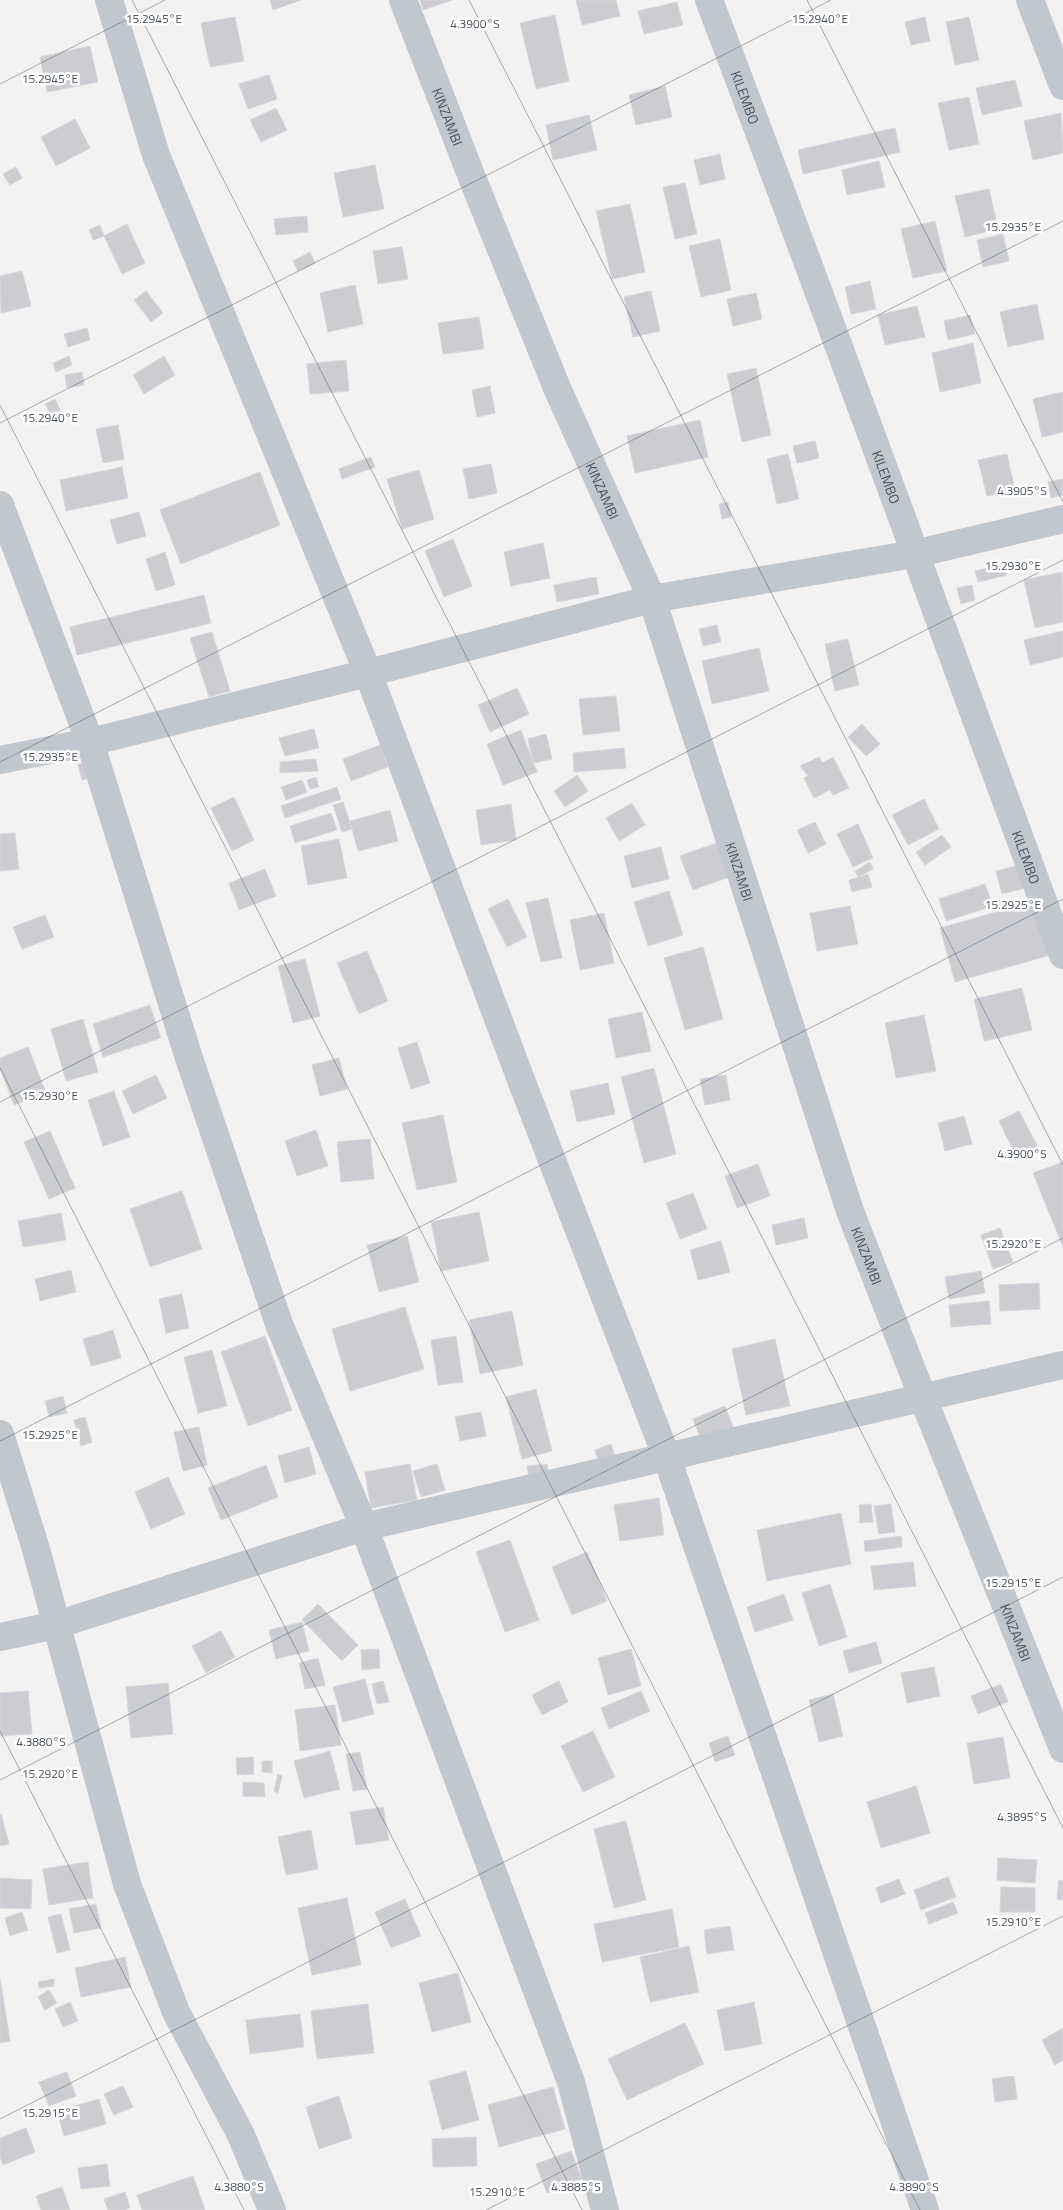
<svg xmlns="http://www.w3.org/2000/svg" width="1063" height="2210" font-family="'Titillium Web',sans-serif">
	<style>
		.building { fill: #cbcdd3; stroke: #d6d7dc }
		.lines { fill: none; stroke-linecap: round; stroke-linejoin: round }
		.street { stroke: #c0c7ce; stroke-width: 28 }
		.ticks { fill: none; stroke: #4a525d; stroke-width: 1; stroke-opacity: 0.45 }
		.labels { text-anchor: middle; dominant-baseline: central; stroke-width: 5; stroke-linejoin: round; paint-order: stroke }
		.street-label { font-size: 14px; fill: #4a525d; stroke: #fff }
		.ticks-label { font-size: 12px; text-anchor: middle; fill: #4a525d; stroke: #fff; stroke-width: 5; stroke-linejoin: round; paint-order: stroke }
	</style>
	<rect width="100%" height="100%" fill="#f3f1f1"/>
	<path class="building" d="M270 0H301L273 10Z
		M420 0H452L423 10Z
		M576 0H616L620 16 582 25Z
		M677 2 683 25 644 34 638 11Z
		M555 15 569 81 536 89 520 23Z
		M235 17 244 61 210 67 201 23Z
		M925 17 930 41 911 45 905 22Z
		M969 17 979 60 955 65 946 22Z
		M90 46 98 82 47 92 40 57Z
		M269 75 277 99 248 109 239 84Z
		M1015 80 1022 106 982 115 976 88Z
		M665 86 672 117 636 125 629 95Z
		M969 97 979 144 949 150 938 103Z
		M276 108 287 130 261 142 250 120Z
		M1061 113 1063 153 1033 160 1024 121Z
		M589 115 597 150 553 160 546 125Z
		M75 119 90 148 56 166 41 137Z
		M895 128 900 152 803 174 798 150Z
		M720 154 725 179 700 185 694 160Z
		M879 161 885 187 847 195 842 170Z
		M375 165 384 209 343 217 334 173Z
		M16 167 22 178 10 185 3 174Z
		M685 183 697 234 675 239 663 187Z
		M989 189 998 229 965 237 955 196Z
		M630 204 645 272 612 279 596 211Z
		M307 216 308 232 276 235 274 219Z
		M935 221 947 271 913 278 901 229Z
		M127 224 145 263 122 274 104 236Z
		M100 225 104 236 93 240 89 230Z
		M1003 234 1009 261 983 267 977 240Z
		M720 239 731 290 701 297 689 246Z
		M402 247 408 279 378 284 373 251Z
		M310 252 315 263 298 271 293 261Z
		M22 271 31 306 1 313 0 276Z
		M870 281 876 309 851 314 845 287Z
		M355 285 363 324 328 332 320 293Z
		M146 291 163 313 151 322 134 300Z
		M651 291 660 331 633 337 624 297Z
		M756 293 762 319 733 326 727 299Z
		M1037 304 1044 339 1008 347 1000 312Z
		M917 306 925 337 885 345 878 315Z
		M970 315 975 334 948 340 944 321Z
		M479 317 484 349 443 354 438 323Z
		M87 328 90 340 68 347 64 334Z
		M973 343 981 383 940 392 932 353Z
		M69 356 72 365 56 372 53 363Z
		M164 356 175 375 144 394 133 375Z
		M346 360 349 391 310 394 307 364Z
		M756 368 771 435 742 442 727 374Z
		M82 372 84 385 67 388 65 375Z
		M490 386 495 413 477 417 472 390Z
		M1063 392V432L1042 437 1033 399Z
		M55 399 60 410 51 414 45 404Z
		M700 420 708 457 635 473 627 436Z
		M118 425 124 459 103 463 96 429Z
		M815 441 819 458 797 463 793 446Z
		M788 454 799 499 777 504 767 459Z
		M1007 454 1015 490 987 496 978 460Z
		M371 457 375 467 342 479 339 469Z
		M491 464 497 493 469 499 463 469Z
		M122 467 128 498 66 511 60 480Z
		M419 470 434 519 402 529 387 479Z
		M260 472 280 525 181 564 160 510Z
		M1063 479V495L1051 498 1048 482Z
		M728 502 731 517 722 519 719 504Z
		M139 512 146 536 117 544 110 520Z
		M453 539 472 586 444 597 425 551Z
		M543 543 550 578 511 586 504 552Z
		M165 552 175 585 156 591 146 559Z
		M1005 564 1007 575 978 582 975 571Z
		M1062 572 1063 622 1035 628 1024 580Z
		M596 577 599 594 557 602 554 585Z
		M972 585 975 600 961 604 957 588Z
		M204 595 211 623 77 655 70 627Z
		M717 625 721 642 703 646 699 629Z
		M1063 631V657L1030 665 1024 640Z
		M212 632 230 691 209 697 190 638Z
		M848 639 859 685 835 691 825 644Z
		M759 648 769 691 712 704 702 661Z
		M517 688 529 714 490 732 478 705Z
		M616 696 620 731 583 735 579 699Z
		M862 724 880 744 866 756 848 737Z
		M314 729 319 748 285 756 279 738Z
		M521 730 537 772 503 785 487 744Z
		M546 734 552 759 533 763 528 739Z
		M380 745 388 767 351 781 343 759Z
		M624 748 626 768 574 772 573 753Z
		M819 757 822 763 833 757 849 788 833 795 830 790 814 798 804 778 808 776 800 766Z
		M316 759 318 771 280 773V762Z
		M94 761 98 776 82 780 78 764Z
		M577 775 588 791 565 807 554 791Z
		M316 777 319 787 310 789 307 780Z
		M302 780 307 792 286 800 281 787Z
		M337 787 341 799 285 818 281 806Z
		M234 797 254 840 232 851 211 808Z
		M924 799 939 829 908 845 892 815Z
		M343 802 352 829 342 832 333 805Z
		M632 803 645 825 619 841 606 818Z
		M511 804 516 840 481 845 476 810Z
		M390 810 398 841 358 851 350 821Z
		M331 813 337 830 295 843 290 826Z
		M815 822 826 844 808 853 797 830Z
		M858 824 873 858 853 867 837 834Z
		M15 833 19 869 0 871V834Z
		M942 835 951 847 925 865 916 852Z
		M339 839 347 878 308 885 301 846Z
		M719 842 732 876 693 890 680 856Z
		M661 847 669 879 632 888 624 856Z
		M870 862 873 869 858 877 855 871Z
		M1023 864 1029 887 1002 894 996 871Z
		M265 869 276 896 239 910 229 883Z
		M868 874 872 887 852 892 849 880Z
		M985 884 993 906 946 921 939 899Z
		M669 891 683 935 648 946 634 902Z
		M548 898 562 958 541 962 526 903Z
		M508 899 527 937 507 947 488 909Z
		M1039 900 1054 954 955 982 940 928Z
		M850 906 858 944 817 951 810 913Z
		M604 913 614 963 580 970 570 920Z
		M45 915 54 937 22 949 13 927Z
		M703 947 723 1019 685 1030 664 958Z
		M367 951 388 1001 359 1014 337 963Z
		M305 959 320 1016 293 1023 278 966Z
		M1022 988 1032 1030 984 1041 974 999Z
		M150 1005 161 1038 103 1057 93 1024Z
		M642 1012 651 1051 616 1058 608 1019Z
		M924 1015 936 1071 896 1078 885 1023Z
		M83 1019 98 1072 66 1081 51 1029Z
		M417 1042 430 1083 411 1089 398 1048Z
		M28 1047 46 1093 14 1105 0 1068V1058Z
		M339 1058 347 1089 320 1096 312 1065Z
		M654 1068 676 1154 644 1163 621 1077Z
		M156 1075 167 1098 133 1114 122 1091Z
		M726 1075 730 1100 705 1105 700 1079Z
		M608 1083 615 1114 577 1122 570 1091Z
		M114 1091 130 1137 103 1146 88 1100Z
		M1019 1111 1039 1149 1018 1160 999 1121Z
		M443 1115 457 1182 417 1190 402 1123Z
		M964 1116 972 1144 945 1151 938 1123Z
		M316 1130 328 1166 297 1176 285 1141Z
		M50 1131 75 1188 49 1199 24 1142Z
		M370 1139 374 1179 341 1182 337 1142Z
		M1063 1162V1247L1033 1173Z
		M758 1164 770 1196 737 1208 725 1176Z
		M182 1191 202 1249 150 1267 130 1209Z
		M693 1193 707 1229 680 1239 666 1203Z
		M479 1212 489 1261 441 1271 431 1222Z
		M61 1213 66 1240 23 1247 18 1221Z
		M804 1218 808 1238 776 1245 772 1225Z
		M1000 1228 1013 1262 993 1269 981 1235Z
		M407 1236 419 1282 379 1292 367 1245Z
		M721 1241 730 1272 698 1280 690 1250Z
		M71 1270 76 1292 40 1301 35 1279Z
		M981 1271 985 1293 949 1299 945 1277Z
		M1039 1283 1040 1309 1000 1311 999 1285Z
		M182 1294 189 1328 166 1333 159 1299Z
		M989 1301 991 1324 951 1327 949 1305Z
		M405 1307 424 1369 350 1391 332 1329Z
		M512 1311 523 1365 480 1374 469 1320Z
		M113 1330 121 1358 91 1366 83 1339Z
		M265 1336 292 1410 248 1426 221 1352Z
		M456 1336 463 1382 438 1385 431 1340Z
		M775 1339 790 1406 746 1415 732 1349Z
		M212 1350 227 1406 198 1413 184 1357Z
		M536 1389 552 1451 522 1459 506 1397Z
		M63 1396 67 1413 49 1417 45 1401Z
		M725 1406 736 1434 704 1447 693 1419Z
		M481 1412 486 1436 460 1441 455 1417Z
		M85 1417 92 1442 81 1446 74 1420Z
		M199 1427 207 1465 183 1471 174 1432Z
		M611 1444 617 1463 600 1468 595 1450Z
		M309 1447 316 1474 285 1483 278 1456Z
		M410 1464 417 1500 371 1508 365 1472Z
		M437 1464 445 1490 421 1497 413 1471Z
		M547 1464 549 1476 529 1479 527 1466Z
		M266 1465 278 1497 221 1520 208 1488Z
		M168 1477 185 1514 151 1529 135 1492Z
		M659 1498 664 1535 620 1541 614 1505Z
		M871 1504 873 1522 860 1523 859 1505Z
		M891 1504 895 1532 879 1534 874 1506Z
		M841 1513 851 1564 767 1581 757 1530Z
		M901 1536 902 1547 865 1552 864 1541Z
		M510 1540 539 1620 505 1632 476 1552Z
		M587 1552 607 1601 572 1615 552 1567Z
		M913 1562 916 1586 874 1590 871 1566Z
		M830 1584 847 1637 819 1646 802 1593Z
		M784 1594 793 1620 755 1632 747 1607Z
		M318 1604 358 1645 342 1661 302 1620Z
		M302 1622 309 1651 276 1659 269 1630Z
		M221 1631 235 1657 206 1673 192 1646Z
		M876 1642 882 1663 849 1673 843 1651Z
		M379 1649 380 1668 362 1670 361 1650Z
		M631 1649 641 1686 608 1695 598 1658Z
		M318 1658 325 1685 305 1689 299 1663Z
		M934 1667 940 1696 907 1703 901 1673Z
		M365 1679 374 1714 343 1722 333 1687Z
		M383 1681 389 1702 377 1704 372 1684Z
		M559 1681 568 1702 542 1715 532 1695Z
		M168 1683 173 1734 131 1738 126 1687Z
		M1001 1684 1008 1702 978 1714 971 1696Z
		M28 1691 32 1734 0 1736V1693Z
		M641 1691 650 1711 609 1729 601 1708Z
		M833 1694 843 1736 819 1742 809 1700Z
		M335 1705 341 1745 300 1751 295 1710Z
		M593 1731 615 1777 583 1792 561 1746Z
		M728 1736 735 1755 715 1762 709 1743Z
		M1003 1737 1010 1778 974 1784 967 1743Z
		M330 1751 340 1789 304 1798 294 1761Z
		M360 1752 367 1789 353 1791 346 1754Z
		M253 1757 254 1774 237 1775 236 1758Z
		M262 1761H272V1773L262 1772Z
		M278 1774 282 1776 278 1793 274 1791Z
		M243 1782 264 1783 265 1797 243 1796Z
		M916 1786 930 1833 881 1848 867 1802Z
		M383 1807 389 1840 356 1845 350 1812Z
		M1 1814 9 1844 0 1846V1815Z
		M626 1821 646 1900 614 1908 594 1829Z
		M311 1830 318 1869 286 1875 278 1837Z
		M998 1858 1037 1860 1035 1883 997 1880Z
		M88 1862 93 1898 49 1905 43 1869Z
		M948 1877 956 1897 921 1910 914 1890Z
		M0 1878 32 1880 31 1909 0 1908Z
		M899 1879 905 1894 881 1903 876 1888Z
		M1059 1880 1063 1881V1900L1057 1899Z
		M1001 1887 1035 1888V1912H1000Z
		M347 1898 361 1965 312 1975 298 1908Z
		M405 1899 421 1936 391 1948 375 1912Z
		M953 1902 958 1913 929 1924 925 1913Z
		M96 1904 101 1928 74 1933 69 1909Z
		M672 1909 679 1947 602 1962 594 1924Z
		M22 1912 28 1930 10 1936 5 1918Z
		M61 1914 70 1950 57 1953 48 1917Z
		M730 1926 734 1950 707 1954 704 1930Z
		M689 1946 699 1992 650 2002 640 1957Z
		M125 1957 131 1987 81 1997 75 1968Z
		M458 1973 471 2022 432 2032 419 1983Z
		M0 1978 10 2041 0 2043Z
		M54 1979V1986L39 1988 38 1982Z
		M49 1990 57 2003 45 2010 38 1997Z
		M70 2002 78 2021 63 2027 55 2009Z
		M754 2002 762 2044 725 2051 717 2010Z
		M368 2004 374 2053 317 2059 311 2011Z
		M300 2014 304 2047 250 2054 246 2020Z
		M685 2023 704 2064 627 2100 608 2059Z
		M1063 2028V2060L1055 2065 1042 2040Z
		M466 2071 479 2120 442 2130 429 2081Z
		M67 2072 76 2096 49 2106 39 2082Z
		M1014 2076 1017 2099 995 2102 992 2079Z
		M123 2086 133 2107 114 2115 104 2094Z
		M553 2087 565 2129 499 2147 488 2105Z
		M339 2096 352 2138 319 2149 306 2107Z
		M99 2099 106 2124 64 2136 57 2111Z
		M26 2128 35 2152 3 2165 0 2157V2138Z
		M476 2137 477 2166 433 2167 432 2139Z
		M571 2151 582 2179 547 2193 536 2164Z
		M107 2164 110 2186 81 2189 78 2168Z
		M193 2176 205 2210H142L137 2195Z
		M62 2187 70 2210H41L36 2196Z
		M125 2192 130 2208 123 2210H108L104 2199Z"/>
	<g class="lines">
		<g class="street">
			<path d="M109 0 156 155 368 673 523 1085 667 1458 925 2210"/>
			<path id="s1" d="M403 0 473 180 557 388 652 599 850 1211 923 1398 1063 1749"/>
			<path id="s2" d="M709 0C830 317 945 637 1063 955"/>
			<path d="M1030 0 1063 86"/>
			<path d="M0 505 90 742 189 1058 279 1324 364 1527 571 2082 605 2210"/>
			<path d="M0 760 90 742 368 673 652 599 914 554 1063 519"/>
			<path d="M0 1434 36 1549 127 1884 176 2012 241 2135 272 2210"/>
			<path d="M0 1637 56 1625 364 1527 1063 1365"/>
		</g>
	</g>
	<path class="ticks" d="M132 0 1063 1828M469 0 1063 1165M807 0 1063 502M0 84 165 0M0 405 920 2210M0 423 831 0M0 762 1063 221M0 1068 582 2210M0 1102 1063 560M0 1441 1063 899M0 1731 244 2210M0 1780 1063 1238M0 2119 1063 1577M486 2210 1063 1916"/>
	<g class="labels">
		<g class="street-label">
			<text stroke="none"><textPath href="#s2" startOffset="104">KILEMBO</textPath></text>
			<text stroke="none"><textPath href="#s1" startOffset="125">KINZAMBI</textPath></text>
			<text stroke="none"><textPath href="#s2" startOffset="509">KILEMBO</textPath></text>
			<text stroke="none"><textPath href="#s1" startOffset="530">KINZAMBI</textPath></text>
			<text stroke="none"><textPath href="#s2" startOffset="914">KILEMBO</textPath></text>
			<text stroke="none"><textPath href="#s1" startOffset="935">KINZAMBI</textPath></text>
			<text stroke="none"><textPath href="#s1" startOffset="1340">KINZAMBI</textPath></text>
			<text stroke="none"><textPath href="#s1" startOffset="1745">KINZAMBI</textPath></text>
		</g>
	</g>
	<g class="ticks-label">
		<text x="820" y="23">15.2940°E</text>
		<text x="154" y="23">15.2945°E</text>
		<text x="475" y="28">4.3900°S</text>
		<text x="50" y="83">15.2945°E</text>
		<text x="1013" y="231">15.2935°E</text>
		<text x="50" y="422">15.2940°E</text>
		<text x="1022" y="495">4.3905°S</text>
		<text x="1013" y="570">15.2930°E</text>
		<text x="50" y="761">15.2935°E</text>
		<text x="1013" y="909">15.2925°E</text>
		<text x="50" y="1100">15.2930°E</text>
		<text x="1022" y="1158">4.3900°S</text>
		<text x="1013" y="1248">15.2920°E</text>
		<text x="50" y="1439">15.2925°E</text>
		<text x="1013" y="1587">15.2915°E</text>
		<text x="41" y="1746">4.3880°S</text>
		<text x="50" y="1778">15.2920°E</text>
		<text x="1022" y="1821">4.3895°S</text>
		<text x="1013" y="1926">15.2910°E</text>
		<text x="50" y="2117">15.2915°E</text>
		<text x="239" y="2191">4.3880°S</text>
		<text x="576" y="2191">4.3885°S</text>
		<text x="914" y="2191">4.3890°S</text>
		<text x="497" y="2196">15.2910°E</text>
	</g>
</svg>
